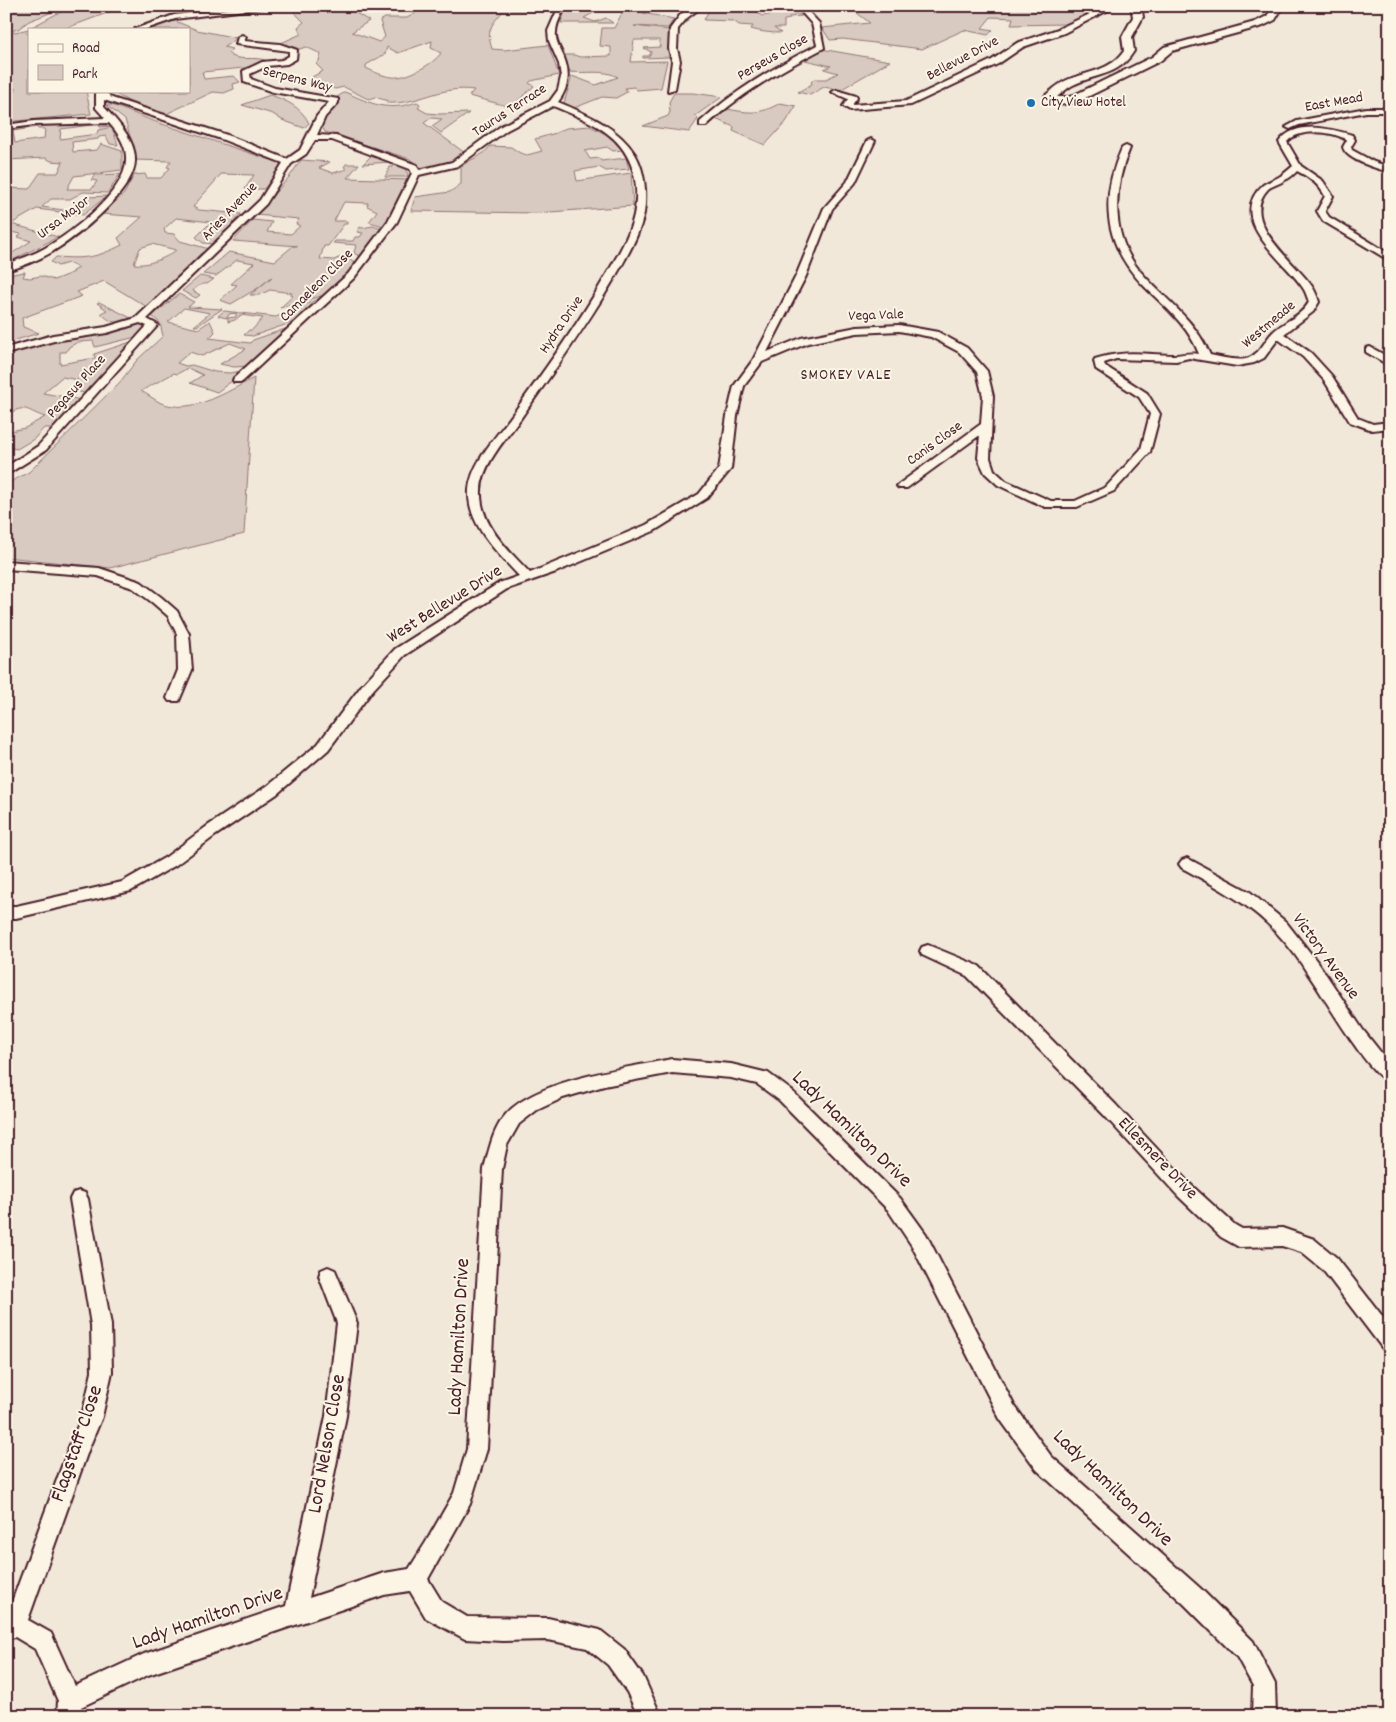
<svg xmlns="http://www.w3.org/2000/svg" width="1396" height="1722" font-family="Dekko,sans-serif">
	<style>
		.green { fill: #d8cac0; stroke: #917476; fill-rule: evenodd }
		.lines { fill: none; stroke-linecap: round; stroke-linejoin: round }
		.minor-casing { stroke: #4a1f2b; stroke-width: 4 }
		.secondary-casing { stroke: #4a1f2b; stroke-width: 4 }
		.minor { fill: #fcf5e5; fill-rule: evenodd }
		.secondary { fill: #fcf5e5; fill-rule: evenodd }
		.poi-dot { fill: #1f6fb2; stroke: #fcf5e5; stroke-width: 2 }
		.labels { text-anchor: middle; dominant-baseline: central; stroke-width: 4; stroke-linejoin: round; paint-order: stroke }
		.far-street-label { font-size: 15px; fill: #4a1f2b; stroke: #fcf5e5 }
		.far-poi-label { font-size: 15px; fill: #4a1f2b; stroke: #fcf5e5; text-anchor: start }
		.far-neighbourhood-label { font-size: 16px; letter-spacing: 1px; fill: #4a1f2b; stroke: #fcf5e5 }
		.street-label { font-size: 18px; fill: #4a1f2b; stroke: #fcf5e5 }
		.near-street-label { font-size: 21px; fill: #4a1f2b; stroke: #fcf5e5 }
	</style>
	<rect width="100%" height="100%" fill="#f1e8da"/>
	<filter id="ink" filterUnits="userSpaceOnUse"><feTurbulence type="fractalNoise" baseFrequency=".02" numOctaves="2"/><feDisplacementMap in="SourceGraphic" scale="10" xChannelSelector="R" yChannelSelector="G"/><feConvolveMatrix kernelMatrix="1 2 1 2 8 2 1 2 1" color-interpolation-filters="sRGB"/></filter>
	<g filter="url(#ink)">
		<path class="green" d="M6 6H68L29 21 18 29 6 32Z
			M81 6 123 7 64 29 32 27 58 13Z
			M303 6H356V13L369 21 352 32 379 42 385 37 380 21 385 18H407L421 10V6H557L554 12 504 10C491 25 486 30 492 49L504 50 548 45 559 75 531 81 529 83 534 86 511 107 469 96 474 90C439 85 419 105 386 103L388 101 375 97 370 99 366 98 344 87 335 89 314 79 312 77 323 71 316 64 319 61 321 54 306 47 296 50 281 43 301 34 298 27 304 22 289 7ZM432 41 431 48 441 53C434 64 406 79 392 77 383 76 374 72 366 68V65L385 54 387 47 398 53Z
			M626 6H655L643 13 674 19 668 28 634 26 670 30 671 57 643 58V56H649L651 52 644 48 660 47 659 40H634L631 62 667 61 661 88 637 90 634 87 625 88 627 92 616 98 602 97 574 108 564 103 572 76 596 85 618 77C603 69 587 74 570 72L564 55H574L580 57 611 56V47L600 46 602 28H614Z
			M711 6H770L753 10 762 16C776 14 791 9 802 16L789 17 790 19 784 20V28H774L781 33C771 33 761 32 751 29L753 26 739 25 734 21 704 20Z
			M848 6H1067L1093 13 1066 24 1011 25 1013 18 991 17 982 28 993 30 988 35 964 30 922 49 843 39 830 40 822 28 870 23Z
			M566 8 595 12 584 18 595 22 606 18 613 23H561Z
			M175 21 197 30 237 38 224 47 232 49 228 53C237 63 254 55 268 61L244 68 202 72 204 79 234 76 240 82 233 84 234 89 224 93 213 92 164 115C143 109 130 103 111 91H189V29H143Z
			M29 29 26 33 29 34V91H86L91 114 6 122V91L7 94 15 92 16 89H6V34Z
			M821 49 890 61 840 90 824 87 810 95 798 92 812 84 811 82 814 79H826L838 73 824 69 831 66 805 60Z
			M345 92C372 104 387 112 417 102L420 104 418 108 427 113 439 114 469 113 441 133 432 126 442 119 431 118 424 123 465 153C454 161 433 172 420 167 416 166 413 162 410 159L325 132 321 125 329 112 334 99Z
			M674 93H693L722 97 695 116 698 119 689 132 643 126 668 116 670 112 669 102Z
			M270 95C286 100 301 107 309 123L304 128 282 120 273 114 242 105Z
			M780 103 796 106 786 122 765 145 733 131 734 127 713 118 727 109C749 113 760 115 780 103Z
			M106 105H112L156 122 283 164 264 189H245L254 175 221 174C212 186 202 195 193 207L199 210 241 214 215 244 203 243 196 237 211 222 176 218 164 229 165 233 174 234 180 241 209 249 200 254 158 299 147 307 104 281 77 292 82 296 22 318 23 327 39 333 6 343V275L25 272 23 277 30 278 41 276 54 280 74 272 73 271 79 268 68 263 58 266 51 262 56 257C85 259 96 258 122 245L118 238 142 217 102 214 124 194 134 175 145 174 147 178H161L170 168 167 167 171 161 133 160V146L125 120ZM152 244 176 250C167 258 147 266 134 264L140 248Z
			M110 121V126L100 127 99 124 61 129 60 139 97 134 98 130 112 127 118 145 110 144 106 136 99 137 98 139 72 142 73 152 97 150 101 144 122 151V170L74 176 67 189H92L97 181 91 180 95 175 120 174 108 193 83 192 70 199H51L42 207 78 212 83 208 81 207 83 205 79 204 88 197 107 196 83 215 37 209 11 224 58 237 13 260 8 256 31 241 18 237 21 234 6 231V188L29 189 40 173H58L63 162 51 161 46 158 6 160V129L60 123ZM37 127 38 129H45L44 139 15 143 13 131Z
			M590 126 613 138 622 150 613 151 607 147 585 151 590 159 599 158 601 161 626 158 629 169 606 171 599 167 575 171 577 181 631 173 633 206 536 213 411 211 415 197 450 192 461 184V167C470 158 482 158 490 146L511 147 520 153 527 155 542 151 535 139 556 133 566 128Z
			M372 155C384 159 402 161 408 174L407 177H385L390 167H393L394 164 389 163V162L363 164Z
			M301 160 330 162 319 168 333 173 347 169 344 167 346 164H359L347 178 409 180 384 226 369 222 377 211 367 206 368 203 344 202 334 221H347V224H344L328 246H324L320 259 334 260 343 256 357 264 328 294 280 308 293 296 291 295 292 293 270 290 259 295H250L272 277 258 288 231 304 220 300 237 285 231 284 254 263 237 260 216 276 203 274 229 252 275 261 293 246H298L233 241 253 220 272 222 267 232 291 234 300 226 296 224 299 219 256 215 290 176Z
			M373 226 382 229 361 257 354 253 356 245 333 243 335 241H353L355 237H360L363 233 357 232 360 227 362 228Z
			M200 276 214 279 207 284C203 283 195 287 193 291L200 295 196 298 182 291Z
			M179 294 194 302 188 307 222 309 197 326H194L210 313 184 308 168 322 198 329 210 321 215 332 209 338 250 343 253 340 294 326 250 366 234 367 220 364 246 349 230 343 202 356 190 352 177 363 186 366 192 365 215 372 230 373 247 370 217 392 190 383 203 375 188 368 177 374 174 373 141 391C147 394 155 400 161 403 193 415 226 392 254 378L244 534 110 568 6 557V484L29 472 120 382 137 360 163 336 160 323 152 316Z
			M318 299 323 300 302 319 253 336 244 335 249 330H252L263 318 241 315 235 320 228 322V318L236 317V313L229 314 227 318 218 316 224 311 276 317Z
			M99 302 133 319C120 325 111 324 101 313L107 310 97 303Z
			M142 323 148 326 140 336 95 347 93 341 78 342 69 347 66 352H60V364L95 358 94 354 134 341 88 394 72 390 75 388 73 386 78 380 62 377 43 393 82 400 54 428H44L34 439 17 449 6 447V432L25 428 45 417C26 411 27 403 6 415V354L62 339 123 330Z"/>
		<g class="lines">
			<g class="minor-casing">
				<path id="minor" d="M253 6H277L175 19 146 29H135L174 15Z
					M559 6H566C562 14 556 23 556 32 555 39 558 45 561 51 570 69 571 85 558 102 587 114 618 127 635 154 645 171 647 194 644 213 639 237 626 258 614 279 586 327 553 372 521 418 507 438 482 464 481 490 479 524 508 550 530 573L646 525 699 494 719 469 727 416 734 386 753 360 796 276 824 208 847 182 867 141 871 139 875 141 855 183 832 209 806 276 767 352 801 338 857 327 899 325 938 332 967 348 987 371 993 396 990 458 994 470 1006 481 1051 501H1075L1106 487 1141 449 1150 414 1139 397 1096 369 1094 361 1095 359C1123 350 1144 354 1173 355 1182 355 1190 352 1199 354 1188 325 1165 307 1144 286 1104 245 1099 199 1122 148L1126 146 1130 148C1113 188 1110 235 1140 271 1165 300 1195 319 1210 355 1222 357 1234 361 1246 359 1260 355 1264 341 1273 332 1284 321 1302 316 1309 302 1307 297 1306 292 1303 288 1286 261 1224 220 1263 185 1267 182 1273 180 1277 178 1283 175 1288 170 1293 166L1279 142C1295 120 1329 128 1352 135L1355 140 1351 147 1352 150 1374 162 1390 167V172C1378 169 1346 160 1343 147L1347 140C1332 131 1299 128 1287 142L1301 166 1323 181 1333 196 1325 211 1329 217 1390 254V261L1323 221 1317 211 1325 196C1319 184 1309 177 1297 171 1294 174 1290 178 1285 180 1280 184 1273 185 1268 189 1238 221 1294 261 1311 285 1315 290 1317 296 1319 302L1313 312 1284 334 1311 353 1332 376 1358 418 1373 424 1390 422V428L1372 430 1350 422 1324 380 1303 357 1278 339 1264 358 1254 363 1237 366 1189 358 1176 361 1116 359 1104 363 1105 366 1147 393 1160 414 1150 452 1114 491 1077 507H1045L998 485 985 473 978 458 980 435 907 488H899L897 486 899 484 981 424 983 396 977 372 959 352 931 337 899 331 857 333 808 343 762 362 744 386 737 416 731 469 707 498 654 531 556 572 507 589 405 655 372 691 328 750 277 794 216 835 176 865 131 891 16 918H6V906H16L122 882 166 857 206 827 267 786 318 744 362 685 395 649 499 583 519 576C498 553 467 525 469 490 471 464 495 438 510 418 543 372 577 326 605 277 617 257 629 237 634 215 638 196 637 174 627 156 613 129 580 117 553 106L507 130 458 166 419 175 397 222 354 278 242 382H234L233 380 234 378 348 274 388 221 412 173 410 169 332 140H315L306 154 291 164 266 204 147 319 158 325 46 450 6 475V467L38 446 147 326 140 323 107 333 54 341 6 354V348L53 335 106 327 136 318 260 200 283 163 221 139 104 100V107C117 121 136 140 135 161 134 192 77 237 52 252 38 260 21 267 6 271V265C19 259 33 255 45 248 70 234 126 192 126 160 127 146 118 133 109 123L34 125 6 129V125L34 121 105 118 96 108V91H105L112 98 227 135 287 159 300 150 317 116 329 102 273 92 244 82 243 71 262 62 282 60 289 56V51L236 44 238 37 242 35 246 37 244 41 280 44 297 50 296 59 287 64 267 66 250 74 251 79 275 88 338 99V103L325 117 317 135 336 136 417 165 419 170 452 162 501 126 550 101 558 90 561 77 559 64 549 41 548 31Z
					M695 6H703L687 18 678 29 677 49 680 61 675 89 668 91 672 61 669 49 670 29 681 14Z
					M796 6H803L819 23 824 48C782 70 741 93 706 126H700V122C735 90 775 67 817 45L812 24Z
					M1107 6H1116L1064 33 1023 47 998 64 911 105 850 110 843 106 848 99 832 92 836 90 856 96 857 98 852 105 906 101 992 60 1017 43 1058 29Z
					M1366 108H1390V112H1366L1299 125 1290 129 1286 127 1297 121Z
					M1370 347 1390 358V366L1366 352V348Z
					M6 561 99 568 141 582 161 597 177 611 189 634 192 670 179 701H169L167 698 178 670 177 634 168 616 153 603 133 588 98 576 6 569Z
					M1187 858 1250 892 1286 922 1319 964 1363 1030 1390 1064V1083C1368 1075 1324 996 1308 974 1299 959 1288 945 1276 932 1249 903 1215 886 1182 868L1179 864 1182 860Z
					M928 945 979 966 1116 1105 1190 1184 1235 1225 1242 1229 1282 1228 1314 1239 1337 1258 1390 1326V1351L1383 1349 1323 1270 1301 1252 1282 1246 1239 1247 1221 1237 1178 1196 1104 1115 967 976 922 955 920 951 922 947Z
					M672 1059 731 1064 768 1073 792 1091 900 1198 926 1234 1014 1405 1051 1456 1200 1588 1253 1641 1275 1684 1276 1716H1252L1253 1686 1237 1657 1184 1604 1037 1470 1000 1419 912 1246 888 1210 780 1101 757 1084 731 1078 672 1073 604 1086 563 1098 537 1110 519 1124 507 1145 502 1169 487 1449 470 1504 428 1579 442 1602 467 1617 548 1618 600 1630 624 1649 643 1676 661 1716H638L627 1692 608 1665 587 1648 548 1640 502 1641 465 1639 426 1618 410 1591 384 1595 148 1675 81 1707 80 1716H57L58 1701 35 1649 15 1637 6 1639V1618L69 1447 82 1416 92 1372 91 1325 70 1199 73 1193 79 1191 85 1193 88 1199 111 1325 112 1372 102 1417 89 1448 28 1620 51 1633 75 1686 144 1654 286 1606 326 1416 337 1323 319 1276 321 1270 328 1267 335 1270 357 1323 346 1416 309 1598 384 1573 409 1569 426 1542 454 1493 467 1449 484 1169C489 1150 493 1128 507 1113 540 1079 626 1068 672 1059Z"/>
			</g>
			<g class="secondary-casing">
				<path id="secondary" d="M1131 6H1141L1143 17 1132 37 1134 51C1118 77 1097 73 1073 85 1067 88 1062 93 1057 97H1070L1152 57 1164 47 1255 22 1267 16 1271 10 1270 6H1280L1281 10 1275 20 1263 26 1172 51 1160 61 1077 102 1058 105 1048 101 1045 96 1047 94C1053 89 1060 83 1067 80 1087 72 1112 70 1124 51L1122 37 1133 17Z"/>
			</g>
			<use href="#minor" class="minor"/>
			<use href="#secondary" class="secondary"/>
		</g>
	</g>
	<circle class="poi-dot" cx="1031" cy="103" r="5"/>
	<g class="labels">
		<g class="far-street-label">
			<text transform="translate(773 58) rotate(-30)">Perseus Close</text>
			<text transform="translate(963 59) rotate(-28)">Bellevue Drive</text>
			<text transform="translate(297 80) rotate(14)">Serpens Way</text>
			<text transform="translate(1334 103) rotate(-10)">East Mead</text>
			<text transform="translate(510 111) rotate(-33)">Taurus Terrace</text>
			<text transform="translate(230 212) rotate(-47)">Aries Avenue</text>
			<text transform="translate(64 218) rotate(-37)">Ursa Major</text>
			<text transform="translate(317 286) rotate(-45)">Camaeleon Close</text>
			<text transform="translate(876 316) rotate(-2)">Vega Vale</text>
			<text transform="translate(562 325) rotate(-56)">Hydra Drive</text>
			<text transform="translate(1269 325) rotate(-40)">Westmeade</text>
			<text transform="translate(77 387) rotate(-48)">Pegasus Place</text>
			<text transform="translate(935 444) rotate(-36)">Canis Close</text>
		</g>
		<g class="far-poi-label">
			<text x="1041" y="103">City View Hotel</text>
		</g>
		<g class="far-neighbourhood-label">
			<text x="846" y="375">SMOKEY VALE</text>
		</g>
		<g class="street-label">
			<text transform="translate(445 605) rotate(-32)">West Bellevue Drive</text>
			<text transform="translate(1325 957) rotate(54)">Victory Avenue</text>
			<text transform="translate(1157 1159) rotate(46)">Ellesmere Drive</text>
		</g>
		<g class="near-street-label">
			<text transform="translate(851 1130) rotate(44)">Lady Hamilton Drive</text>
			<text transform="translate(460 1337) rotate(-87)">Lady Hamilton Drive</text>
			<text transform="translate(78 1444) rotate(-71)">Flagstaff Close</text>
			<text transform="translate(328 1444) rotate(-80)">Lord Nelson Close</text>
			<text transform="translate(1112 1489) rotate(44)">Lady Hamilton Drive</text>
			<text transform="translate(208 1619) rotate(-19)">Lady Hamilton Drive</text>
		</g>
	</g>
	<rect width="1396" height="1722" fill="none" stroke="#fcf5e5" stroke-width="25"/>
	<rect x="12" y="12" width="1371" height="1697" fill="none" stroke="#4a1f2b" stroke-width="2" filter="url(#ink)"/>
	<rect x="28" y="28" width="162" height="65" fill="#fcf5e5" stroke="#b59f9b"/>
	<rect x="38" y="44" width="25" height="8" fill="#fcf5e5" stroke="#b59f9b"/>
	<text x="72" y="52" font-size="15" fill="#4a1f2b">Road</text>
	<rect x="38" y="65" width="25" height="15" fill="#d8cac0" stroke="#b59f9b"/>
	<text x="72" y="78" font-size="15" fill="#4a1f2b">Park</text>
</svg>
